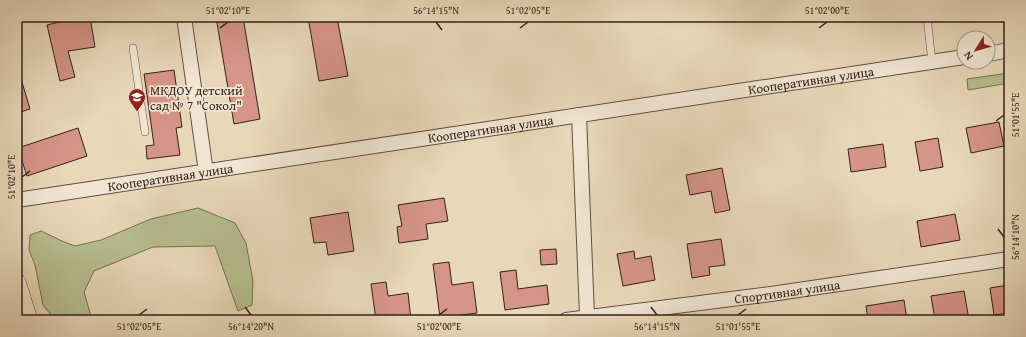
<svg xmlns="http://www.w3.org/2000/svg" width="1026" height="337" font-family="'Gentium Book Plus',serif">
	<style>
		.green { fill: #b6be8f; stroke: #767054 }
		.building { fill: #d49487; stroke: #352219 }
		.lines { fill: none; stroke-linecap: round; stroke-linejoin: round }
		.service-casing { stroke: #624f41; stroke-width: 8 }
		.minor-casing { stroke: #624f41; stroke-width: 16 }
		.tertiary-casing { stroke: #624f41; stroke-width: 18 }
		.service { stroke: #f0e5d2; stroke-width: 7 }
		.minor { stroke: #f0e5d2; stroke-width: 14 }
		.tertiary { stroke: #f0e5d2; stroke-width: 17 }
		.ticks { fill: none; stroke: #352219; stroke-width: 1.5 }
		.labels { text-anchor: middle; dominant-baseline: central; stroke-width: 3.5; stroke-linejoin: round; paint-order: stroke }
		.street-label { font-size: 13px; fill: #352219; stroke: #f0e5d2 }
		.poi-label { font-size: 13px; fill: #352219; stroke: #f0e5d2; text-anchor: start }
		.neatline { fill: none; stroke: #352219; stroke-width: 1.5 }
		.ticks-label { font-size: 10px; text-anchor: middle; fill: #352219 }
	</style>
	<rect width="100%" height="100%" fill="#e8d7b9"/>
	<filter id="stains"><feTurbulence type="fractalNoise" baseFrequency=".005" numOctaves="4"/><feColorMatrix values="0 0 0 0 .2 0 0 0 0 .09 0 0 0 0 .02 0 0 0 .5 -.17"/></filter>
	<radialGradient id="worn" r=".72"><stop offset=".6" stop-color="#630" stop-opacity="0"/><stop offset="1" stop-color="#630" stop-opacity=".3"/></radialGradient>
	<path class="green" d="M1009 73V83L968 90 967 79Z
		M198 208 235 223 246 243 253 281 252 305 238 311 215 246 153 247 94 271 84 292 92 320H55L43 305 35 265 29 250 30 235 41 231 62 241 75 246 101 240 151 219Z"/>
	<path class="building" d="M75 17H90L95 47 68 51 75 77 60 81 47 25 75 18Z
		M216 17H243L260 119 234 124Z
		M308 17H337L348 76 319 81Z
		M174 70 182 127 176 128 180 155 147 159 146 146 154 145 144 74Z
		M20 75 30 109 17 113V76Z
		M999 122 1004 146 971 153 966 128Z
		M78 128 87 156 27 176 18 148Z
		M938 138 943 167 920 171 915 142Z
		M883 144 886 167 851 172 848 149Z
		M722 168 730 210 715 213 711 191 690 195 686 175Z
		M444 198 448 221 426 224 428 239 399 243 397 227 402 226 398 205Z
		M348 212 354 251 328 255 326 242 314 243 310 218Z
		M955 214 960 240 921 247 917 221Z
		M721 239 725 265 709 267 710 275 692 278 687 244Z
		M556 249 557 264 541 265 540 250Z
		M634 251 635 259 651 256 655 280 623 286 617 254Z
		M449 262 452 285 473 282 477 313 440 318 433 264Z
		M516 270 518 289 547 285 549 304 505 310 500 272Z
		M386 282 388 296 408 293 411 320H376L371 284Z
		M1009 285V313L994 315 990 288Z
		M964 291 969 320H935L931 296Z
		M904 300 907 320H868L866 306Z"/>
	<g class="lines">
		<g class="service-casing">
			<path id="service" d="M927 17 932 62
				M133 48 145 132"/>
		</g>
		<g class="minor-casing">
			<g id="minor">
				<path d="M184 17 206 172"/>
				<path d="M988 54 1009 50"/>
				<path d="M579 115 587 316"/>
				<path id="s1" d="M17 200 964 57"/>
				<path id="s2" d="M566 320 771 294 1009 259"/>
			</g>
		</g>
		<g class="tertiary-casing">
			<path id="tertiary" d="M17 282 29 320"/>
		</g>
		<use href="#service" class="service"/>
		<use href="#minor" class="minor"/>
		<use href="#tertiary" class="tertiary"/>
	</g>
	<path class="ticks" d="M436 22 442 30M220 28 228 22M520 28 528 22M819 28 827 22M996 121 1004 115M22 177 30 171M998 229 1004 237M245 307 251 315M651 307 657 315M139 315 147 309M439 315 447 309M738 315 746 309"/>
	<defs>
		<g id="school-pin" transform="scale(0.9)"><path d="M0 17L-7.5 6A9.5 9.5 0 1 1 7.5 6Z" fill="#8f2418" stroke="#f0e5d2"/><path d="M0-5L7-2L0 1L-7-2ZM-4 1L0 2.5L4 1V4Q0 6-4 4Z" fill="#fff"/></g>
	</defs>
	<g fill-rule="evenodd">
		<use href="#school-pin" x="137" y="97"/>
	</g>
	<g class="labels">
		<g class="street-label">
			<text stroke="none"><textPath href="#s1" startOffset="803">Кооперативная улица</textPath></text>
			<text stroke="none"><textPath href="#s1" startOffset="479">Кооперативная улица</textPath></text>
			<text stroke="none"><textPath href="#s1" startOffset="155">Кооперативная улица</textPath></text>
			<text stroke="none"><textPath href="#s2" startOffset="223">Спортивная улица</textPath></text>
		</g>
		<g class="poi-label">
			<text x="150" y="90">МКДОУ детский<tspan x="150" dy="15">сад № 7 "Сокол"</tspan></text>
		</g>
	</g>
	<rect width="1026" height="337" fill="none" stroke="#e8d7b9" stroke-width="44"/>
	<g transform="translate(976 50) rotate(233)"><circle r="19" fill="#f0e5d2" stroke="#a59788"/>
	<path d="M0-3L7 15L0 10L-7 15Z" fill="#8f2418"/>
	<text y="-6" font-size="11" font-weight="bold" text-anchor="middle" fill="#352219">N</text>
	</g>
	<rect x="22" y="22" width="982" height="293" class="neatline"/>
	<g class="ticks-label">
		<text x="228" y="14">51°02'10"E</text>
		<text x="436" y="14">56°14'15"N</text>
		<text x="528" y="14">51°02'05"E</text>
		<text x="827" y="14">51°02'00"E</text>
		<text transform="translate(1015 115) rotate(-90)" y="4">51°01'55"E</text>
		<text transform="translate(11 177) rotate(-90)" y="4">51°02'10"E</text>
		<text transform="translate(1015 237) rotate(-90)" y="4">56°14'10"N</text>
		<text x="139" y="330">51°02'05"E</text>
		<text x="251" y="330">56°14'20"N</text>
		<text x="439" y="330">51°02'00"E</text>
		<text x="657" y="330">56°14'15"N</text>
		<text x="738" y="330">51°01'55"E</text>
	</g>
	<rect width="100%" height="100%" filter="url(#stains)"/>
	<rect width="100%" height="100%" fill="url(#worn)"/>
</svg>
